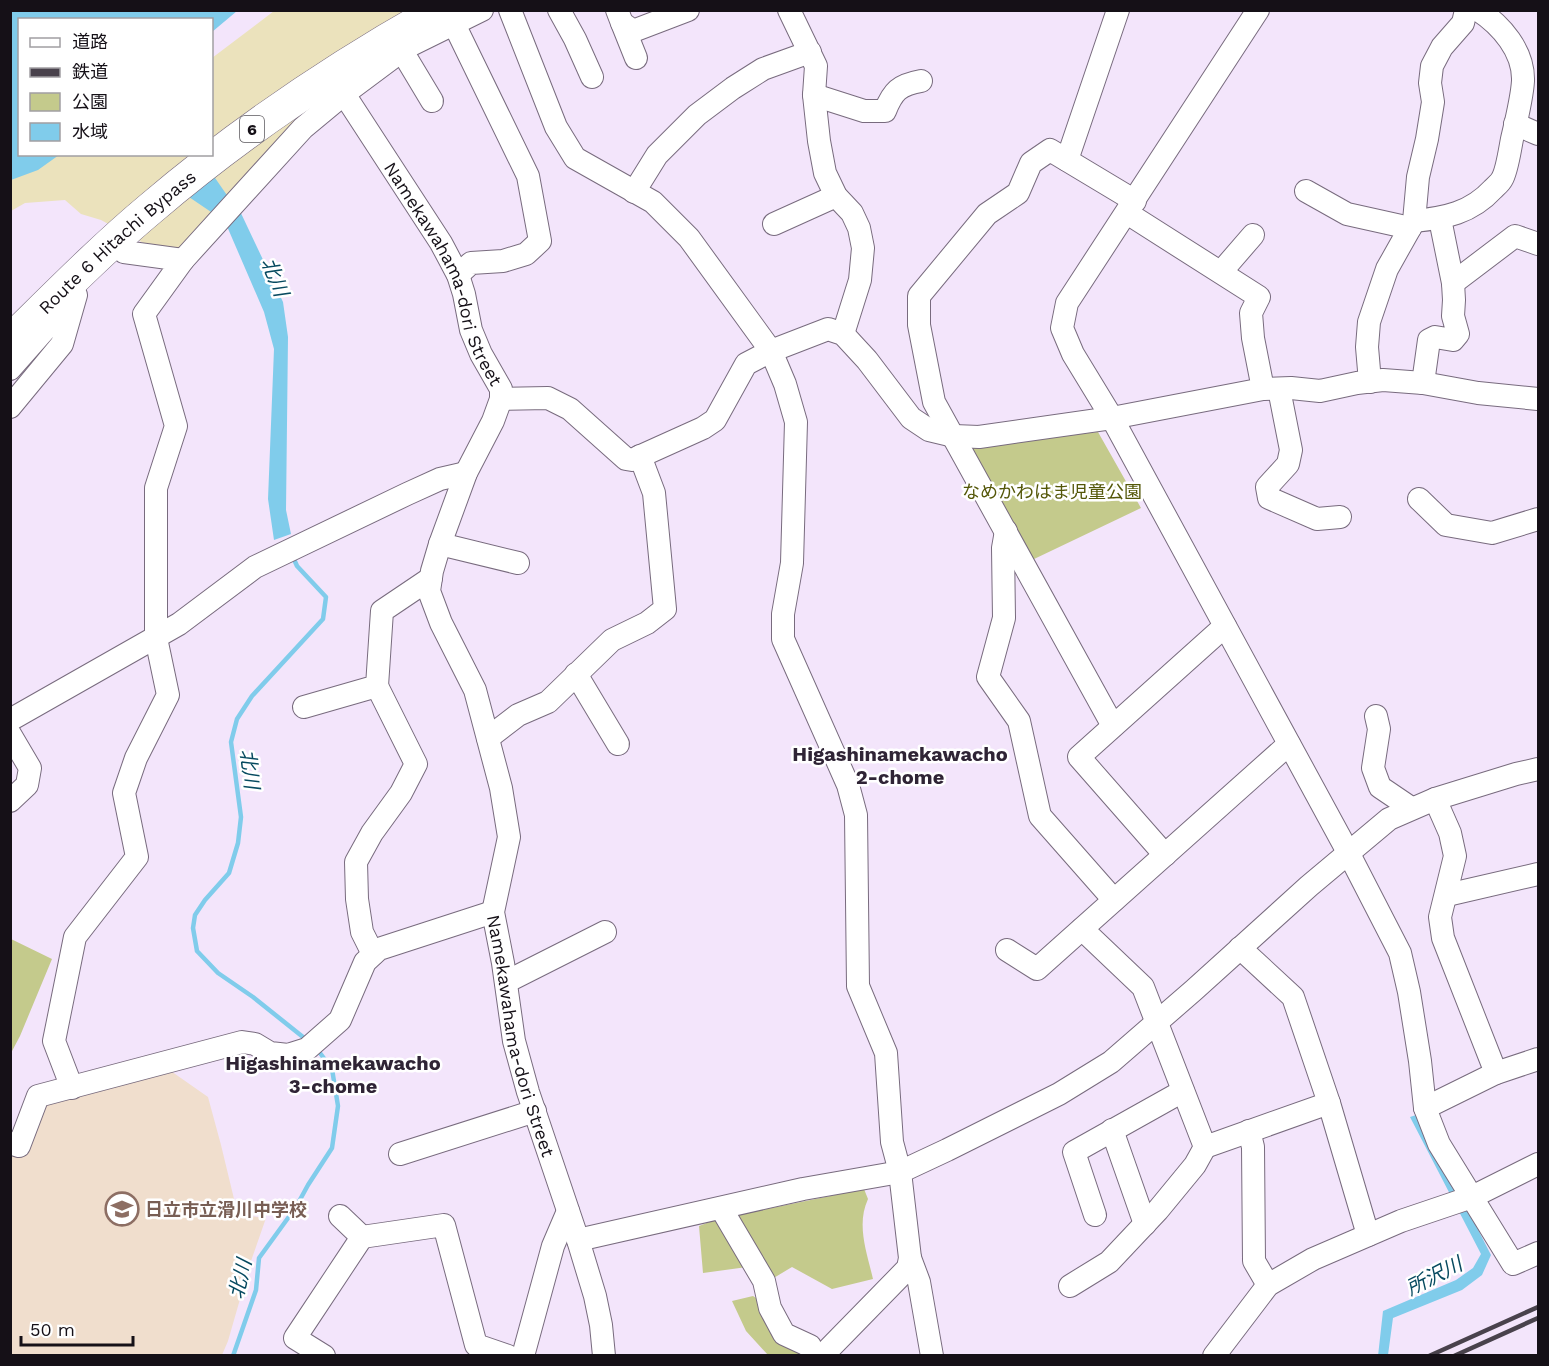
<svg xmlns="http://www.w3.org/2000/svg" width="1549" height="1366" font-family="'Work Sans','Noto Sans JP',sans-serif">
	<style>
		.education { fill: #f0decd }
		.green { fill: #c4ca8c }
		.sand { fill: #ebe2bc }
		.water { fill: #80cceb }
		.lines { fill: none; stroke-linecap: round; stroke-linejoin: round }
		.stream { stroke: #80cceb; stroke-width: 4.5 }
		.minor-casing { stroke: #786b7e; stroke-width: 24 }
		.highway-casing { stroke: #786b7e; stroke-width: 34 }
		.minor { stroke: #fff; stroke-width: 22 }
		.highway { stroke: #fff; stroke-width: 33 }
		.rail { stroke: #49424c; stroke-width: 4.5 }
		.labels { text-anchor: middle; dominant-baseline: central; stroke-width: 5; stroke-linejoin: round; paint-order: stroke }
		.shield { fill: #fff; stroke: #5b585d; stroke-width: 1.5 }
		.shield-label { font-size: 16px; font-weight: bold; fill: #151017 }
		.street-label { font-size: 18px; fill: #151017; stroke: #fff }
		.park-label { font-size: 18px; fill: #545708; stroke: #fff }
		.education-label { font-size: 18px; font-weight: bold; fill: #785e54; stroke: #fff; text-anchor: start }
		.water-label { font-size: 20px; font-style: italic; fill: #074a60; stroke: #fff }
		.neighbourhood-label { font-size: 20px; font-weight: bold; fill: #2f2435; stroke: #fff }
	</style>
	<rect width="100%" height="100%" fill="#f3e5fb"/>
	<path class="education" d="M168 1069 208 1097 221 1145 235 1203 234 1214 266 1218 251 1261 228 1341 222 1355 11 1356V1149L43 1101Z"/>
	<path class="green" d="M1098 432 1141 508 1032 560 959 447Z
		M11 939 52 959 20 1036 11 1053Z
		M864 1189 868 1199C856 1225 867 1253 873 1279L832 1289 792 1267 772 1279 733 1216Z
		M722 1217 747 1267 703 1273 699 1226Z
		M753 1296 759 1300 788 1346 801 1355H768L746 1331 732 1301Z"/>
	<path class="sand" d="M274 11H468L407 47 173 259 101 220 81 214 65 200 25 203 11 211V180L58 155 212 154V58Z"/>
	<path class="water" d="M11 10H237V11L212 32V20H20V154L59 155 38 170 11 180Z
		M213 175 231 201 217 216 186 195Z
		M239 209 283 302 288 337 286 510 291 534 274 540 268 499 274 349 264 312 226 224Z
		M1419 1114 1491 1255 1482 1275 1462 1290 1393 1318 1388 1355 1378 1356 1383 1311 1456 1280 1473 1268 1481 1254 1410 1117Z"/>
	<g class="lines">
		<path class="stream" d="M293 557 297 566 326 597 323 619 252 696 237 719 231 742 241 817 238 843 229 873 205 900 195 915 193 928 197 951 218 973 253 997 308 1041
			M233 1356 256 1290 259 1258 296 1207 308 1185 332 1148 338 1106 332 1069 317 1049"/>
		<g class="minor-casing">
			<g id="minor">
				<path d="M510 10 556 127 575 158 653 202 689 238 771 351 785 384 796 422 792 563 783 614V639L848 785 856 815 858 986 886 1053 892 1142 900 1172 910 1258 908 1268 822 1356"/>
				<path d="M559 10 575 39 592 77"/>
				<path d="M617 10 622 23 633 31 688 10"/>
				<path d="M789 10 816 66 814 95 819 141 825 173 836 196 852 213 859 228 863 248 860 280 843 334"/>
				<path d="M1258 10 1067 303 1062 328 1073 354 1112 418 1349 854 1400 953 1409 992 1420 1061 1425 1108 1439 1144 1513 1264 1538 1253"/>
				<path d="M622 23 636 58"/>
				<path d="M454 24 528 176 540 241 526 254 503 261 471 263 458 275"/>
				<path d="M402 51 432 101"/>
				<path id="s1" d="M344 94 441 243 458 275 464 294 471 330 481 354 501 389V399L493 421 466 473 440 544 432 571 429 591 441 623 475 690 501 788 509 837 493 912 503 963 514 1041 528 1092 578 1240 595 1296 601 1325 604 1356"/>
				<path d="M814 95 864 111H885C893 91 899 85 921 81"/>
				<path d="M1515 124 1538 134"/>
				<path d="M1067 160 1118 10"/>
				<path d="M1306 191 1347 214 1410 228"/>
				<path d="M634 192 657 155 697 115 733 88 763 69 810 52"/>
				<path d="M1127 213 1259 297 1251 313 1253 338 1263 389"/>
				<path d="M1414 221C1445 218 1471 213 1493 189 1496 186 1500 183 1502 179 1507 171 1510 149 1512 139 1516 122 1522 98 1523 81 1524 51 1501 25 1478 10"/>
				<path d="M774 224 836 196"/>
				<path d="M183 260 303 128 344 94 407 47 482 10"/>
				<path d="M1221 272 1253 235"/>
				<path d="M1453 283 1515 236 1538 244"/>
				<path d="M10 369 63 309"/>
				<path d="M1370 382 1367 347 1369 322 1387 269 1414 221 1418 177 1427 139 1433 102 1430 83 1432 66 1442 47 1463 23 1466 10"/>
				<path d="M1423 383 1429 340 1435 337 1453 340 1458 334 1453 316 1454 300 1453 283 1440 219"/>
				<path d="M1279 389 1291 450 1288 464 1267 487 1269 498 1317 519 1340 517"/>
				<path d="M501 399 548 398 570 409 626 459 632 460 703 428 715 420 746 364 771 351 828 329 843 334 867 360 911 418 929 430 954 436 979 437 1112 418 1263 389 1291 388 1320 391 1357 383 1383 380 1423 383 1478 393 1538 399"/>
				<path d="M10 407 62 344 76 295"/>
				<path d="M1419 499 1446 525 1492 533 1538 519"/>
				<path d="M1006 531 1003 548 1004 618 988 677 1019 721 1040 816 1114 900"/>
				<path d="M440 544 518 563"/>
				<path d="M576 674 618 744"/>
				<path d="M304 707 377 686 382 611 431 578"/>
				<path d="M1376 716 1379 729 1373 768 1380 787 1411 808"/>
				<path d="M10 720 179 624 255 567 407 494 440 479 466 473"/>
				<path d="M1113 726 934 402 919 325V296L987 214 1018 193 1031 163 1050 150 1135 201"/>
				<path d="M10 734 30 768 27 785 10 801"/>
				<path d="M488 738 518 715 548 702 612 640 647 623 665 609 654 493 640 456"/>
				<path d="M1435 799 1450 833 1455 856 1440 917 1443 938 1496 1073"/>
				<path d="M1165 855 1079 757 1225 626"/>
				<path d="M1447 895 1538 874"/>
				<path d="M1082 929 1143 987 1205 1147 1329 1103 1293 997 1240 948"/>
				<path d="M1007 950 1037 969 1289 744"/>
				<path d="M373 954 362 932 357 899 356 862 372 833 401 793 416 764 377 686"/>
				<path d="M506 982 605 932"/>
				<path d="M72 1088 54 1041 75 937 137 857 124 793 136 758 168 695 156 638V488L176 426 144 314 183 260 124 252"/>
				<path d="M1329 1103 1368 1235"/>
				<path d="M1425 1108 1496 1073 1538 1059"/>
				<path d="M1112 1130 1145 1224"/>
				<path d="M1249 1131 1253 1147 1254 1261 1268 1285"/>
				<path d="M10 1143 19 1146 38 1096 242 1042 255 1044 270 1053 288 1055 307 1049 340 1020 365 962 379 949 493 912"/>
				<path d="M400 1154 535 1111"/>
				<path d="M721 1208 764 1281 770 1308 784 1334 810 1346 812 1356"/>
				<path d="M1095 1215 1074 1152 1183 1091"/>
				<path d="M362 1237 444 1225 476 1345 508 1356"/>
				<path d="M578 1240 803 1189 900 1172 947 1150 1059 1094 1111 1062 1194 990 1309 886 1389 819 1435 799 1516 774 1538 769"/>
				<path d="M910 1258 919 1282 932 1356"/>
				<path d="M1070 1286 1109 1262 1158 1210 1195 1165 1205 1147"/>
				<path d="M324 1356 295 1338 362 1237 340 1216"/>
				<path d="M523 1356 553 1246 568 1211"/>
				<path d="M1214 1356 1268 1285 1313 1259 1401 1221 1472 1197 1538 1164"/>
			</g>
		</g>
		<g class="highway-casing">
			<g id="highway">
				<path id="s2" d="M10 341C56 296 101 250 150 209 239 133 337 67 439 10"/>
			</g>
		</g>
		<use href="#minor" class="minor"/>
		<use href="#highway" class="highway"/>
		<path class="rail" d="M1429 1356 1538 1307
			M1454 1356 1538 1318"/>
	</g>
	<defs>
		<g id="school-ring" transform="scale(1.725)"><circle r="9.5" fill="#fff" stroke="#8d6e63" stroke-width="1.5"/><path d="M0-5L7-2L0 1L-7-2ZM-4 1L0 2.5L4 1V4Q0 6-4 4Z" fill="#8d6e63"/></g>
	</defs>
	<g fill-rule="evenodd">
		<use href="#school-ring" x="122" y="1209"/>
	</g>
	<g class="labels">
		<rect class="shield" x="240" y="116" width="24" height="26" rx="4.5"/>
		<g class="shield-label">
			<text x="252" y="129">6</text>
		</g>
		<g class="street-label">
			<text stroke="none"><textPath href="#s2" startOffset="146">Route 6 Hitachi Bypass</textPath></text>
			<text stroke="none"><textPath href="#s1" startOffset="207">Namekawahama-dori Street</textPath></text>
			<text stroke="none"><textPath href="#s1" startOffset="1017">Namekawahama-dori Street</textPath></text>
		</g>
		<g class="park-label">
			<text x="1052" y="491">なめかわはま児童公園</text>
		</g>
		<g class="education-label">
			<text x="145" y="1209">日立市立滑川中学校</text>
		</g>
		<g class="water-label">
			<text transform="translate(275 277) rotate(68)">北川</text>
			<text transform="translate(250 769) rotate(83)">北川</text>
			<text transform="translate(1434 1276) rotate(-27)">所沢川</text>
			<text transform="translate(240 1279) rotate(-77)">北川</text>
		</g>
		<g class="neighbourhood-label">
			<text x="900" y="754">Higashinamekawacho<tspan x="900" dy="23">2-chome</tspan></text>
			<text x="333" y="1063">Higashinamekawacho<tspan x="333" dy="23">3-chome</tspan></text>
		</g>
	</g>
	<rect width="1549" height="1366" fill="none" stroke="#151017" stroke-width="24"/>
	<rect x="18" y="18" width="195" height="138" fill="#ffffff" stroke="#a19fa2" stroke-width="1.5"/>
	<rect x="30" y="38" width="30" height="9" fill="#ffffff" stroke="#a19fa2" stroke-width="1.5"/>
	<text x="72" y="48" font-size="18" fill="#151017">道路</text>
	<rect x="30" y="68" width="30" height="9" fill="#49424c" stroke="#a19fa2" stroke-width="1.5"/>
	<text x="72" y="78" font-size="18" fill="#151017">鉄道</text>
	<rect x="30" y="93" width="30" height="18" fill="#c4ca8c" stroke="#a19fa2" stroke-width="1.5"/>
	<text x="72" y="108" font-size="18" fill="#151017">公園</text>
	<rect x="30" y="123" width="30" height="18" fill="#80cceb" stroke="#a19fa2" stroke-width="1.5"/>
	<text x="72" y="138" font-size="18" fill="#151017">水域</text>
	<path d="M21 1336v9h112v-9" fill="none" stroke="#151017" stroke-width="3"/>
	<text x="30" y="1336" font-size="18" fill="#151017" stroke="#ffffff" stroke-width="4.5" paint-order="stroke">50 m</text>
</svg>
